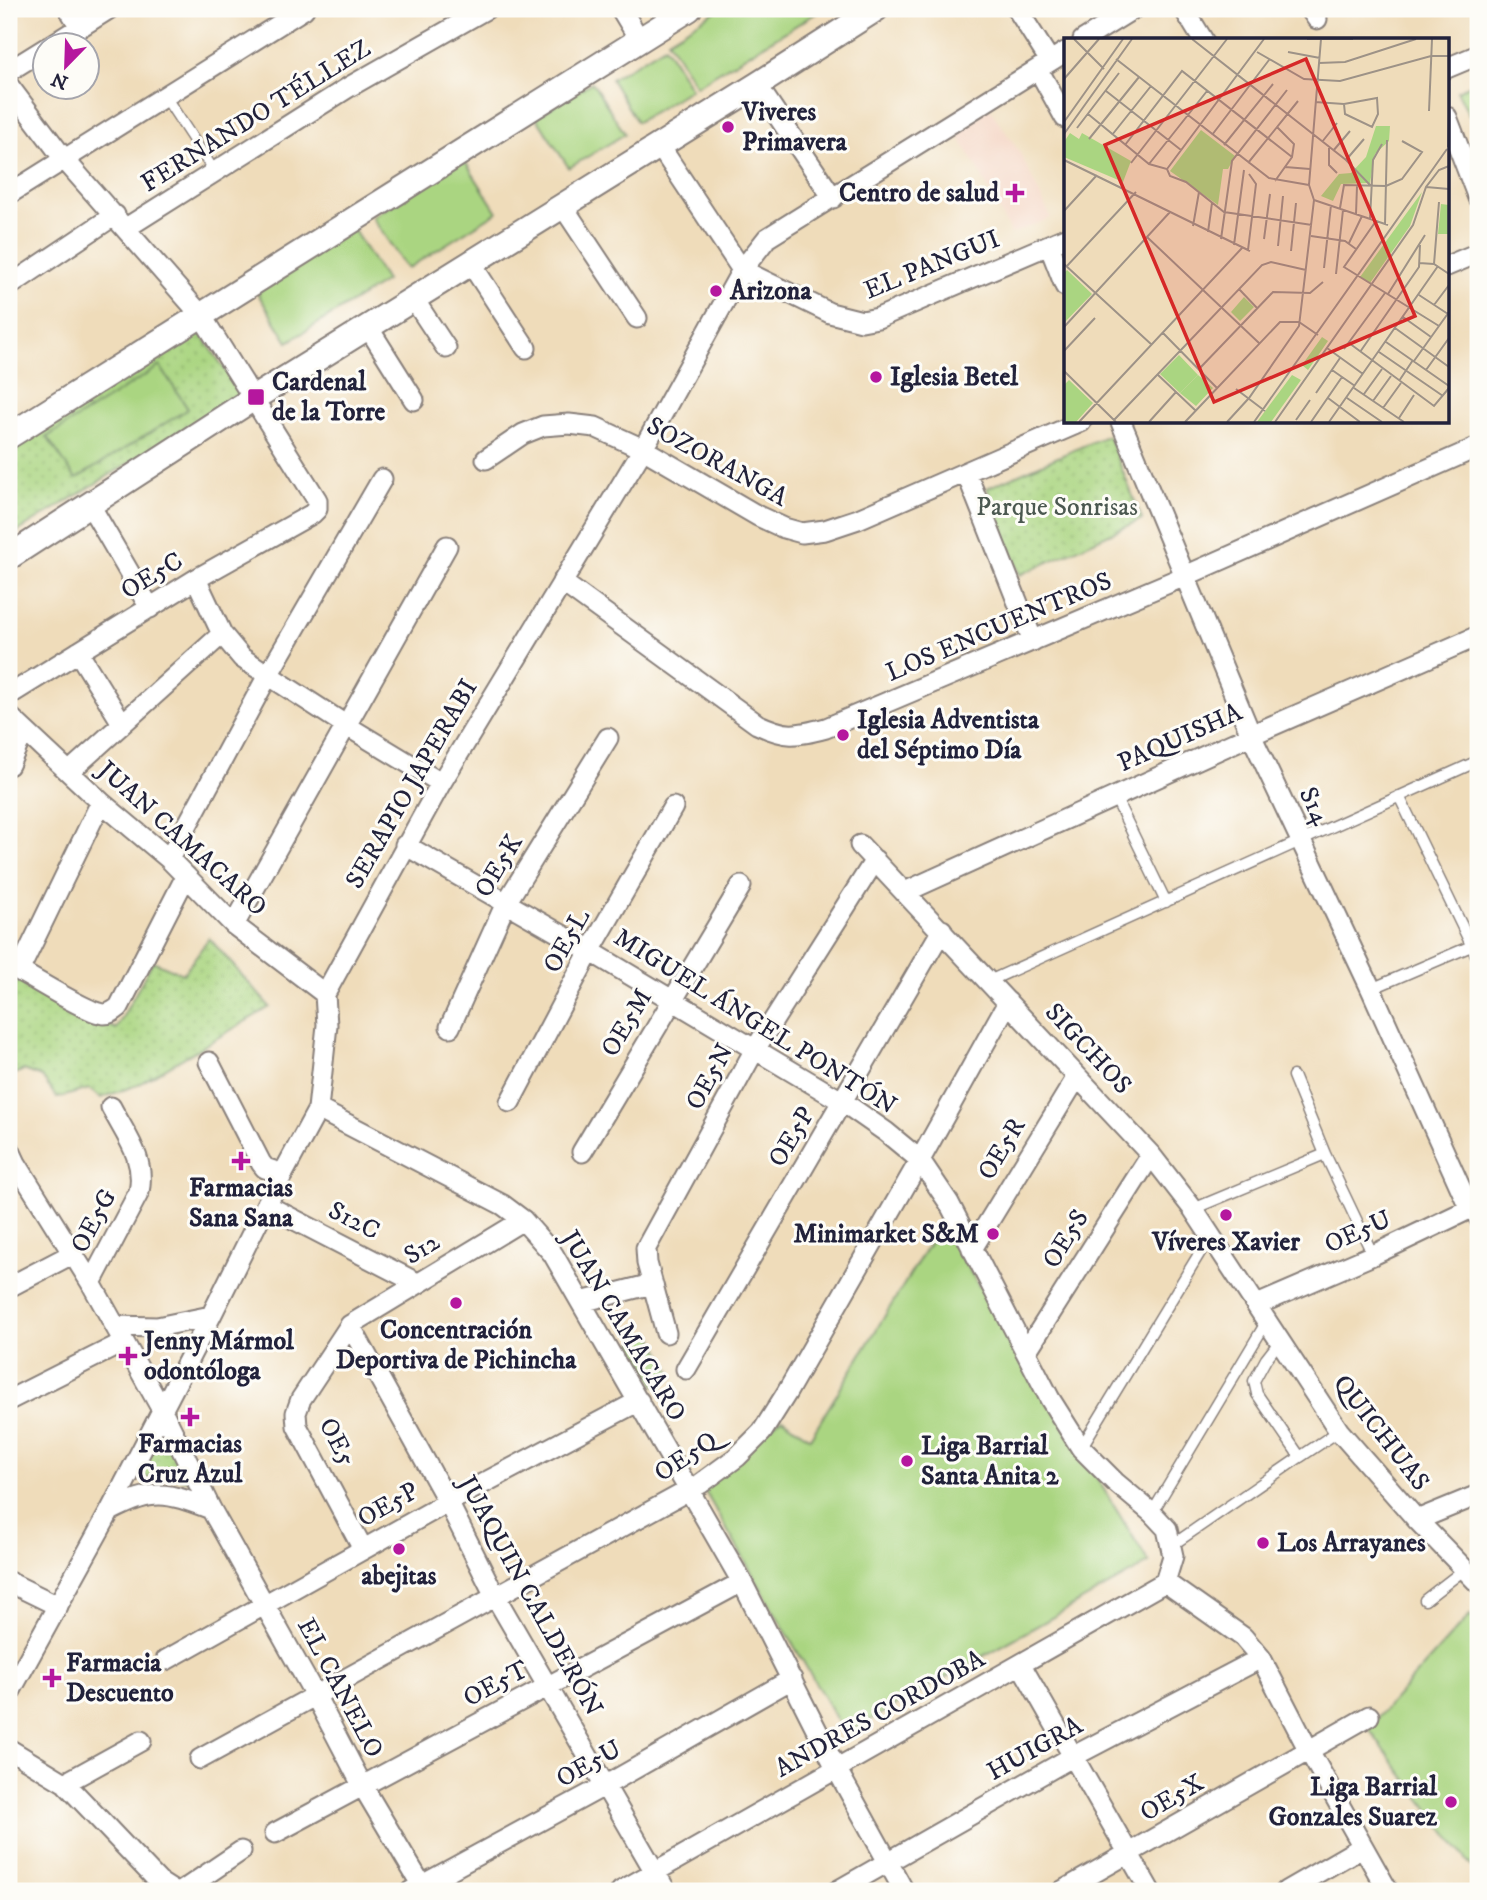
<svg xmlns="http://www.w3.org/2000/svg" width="1487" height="1900" font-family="'IM FELL DW Pica',serif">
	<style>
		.built { fill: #f4d3c1 }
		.green { fill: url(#green-dots); stroke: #667c5e; stroke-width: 2 }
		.pitch { fill: #aad581; stroke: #667c5e; stroke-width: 2 }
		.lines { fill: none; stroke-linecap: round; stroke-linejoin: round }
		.service-casing { stroke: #887f7a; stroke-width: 13 }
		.minor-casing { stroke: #887f7a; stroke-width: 23 }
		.tertiary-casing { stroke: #887f7a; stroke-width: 28 }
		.service { stroke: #fff; stroke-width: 10 }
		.minor { stroke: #fff; stroke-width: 19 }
		.tertiary { stroke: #fff; stroke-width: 24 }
		.poi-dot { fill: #b5179e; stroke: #fdfcf7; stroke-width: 2.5 }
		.labels { text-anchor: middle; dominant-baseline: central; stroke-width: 6; stroke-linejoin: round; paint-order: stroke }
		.poi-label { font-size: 26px; font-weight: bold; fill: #22223b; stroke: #fdfcf7; text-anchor: start }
		.street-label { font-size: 26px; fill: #22223b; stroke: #fdfcf7 }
		.park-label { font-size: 26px; fill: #4b5850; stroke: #fdfcf7 }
		.inset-road { fill: none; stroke: #9d9287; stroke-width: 2 }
		.view { fill: #d62828; fill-opacity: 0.15; stroke: #d62828; stroke-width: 3.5 }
		.inset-edge { fill: none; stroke: #22223b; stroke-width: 3.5 }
	</style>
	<defs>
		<pattern id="green-dots" width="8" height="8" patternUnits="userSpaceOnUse" patternTransform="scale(1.75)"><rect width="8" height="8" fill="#aad581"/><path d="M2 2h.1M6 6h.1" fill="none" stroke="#92b770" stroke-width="1.8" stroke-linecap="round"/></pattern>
	</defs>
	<rect width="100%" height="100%" fill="#fdfcf7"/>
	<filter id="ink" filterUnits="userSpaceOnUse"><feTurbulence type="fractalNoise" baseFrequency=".0143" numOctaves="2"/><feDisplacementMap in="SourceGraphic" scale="14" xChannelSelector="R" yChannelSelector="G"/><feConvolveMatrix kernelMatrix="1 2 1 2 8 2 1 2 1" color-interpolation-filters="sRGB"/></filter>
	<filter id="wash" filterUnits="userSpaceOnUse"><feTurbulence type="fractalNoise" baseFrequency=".00686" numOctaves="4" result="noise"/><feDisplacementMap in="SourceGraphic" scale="28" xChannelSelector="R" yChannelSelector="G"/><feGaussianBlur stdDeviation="1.57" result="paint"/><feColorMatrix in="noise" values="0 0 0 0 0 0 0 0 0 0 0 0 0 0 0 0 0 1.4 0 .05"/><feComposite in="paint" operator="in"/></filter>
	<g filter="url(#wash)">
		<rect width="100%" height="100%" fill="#efdcba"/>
		<path class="built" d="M988 106 1020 153 1051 218 1011 234 978 169 953 127Z"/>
		<path class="green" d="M198 329 241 394 9 537V447Z
			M1108 435 1142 519 1020 575 987 488Z
			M209 938 270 1007 137 1085 101 1098 89 1089 57 1098 42 1077 24 1070 9 1076V975L116 1029 153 961 183 974Z
			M161 1427 188 1480 162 1475 135 1480Z"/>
		<path class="pitch" d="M719 9H823L696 86 668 40Z
			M665 46 691 89 637 122 611 79Z
			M592 82 625 134 569 168 536 117Z
			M1478 82V131L1457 91Z
			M464 160 497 212 407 269 372 217Z
			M353 229 386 281 288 342 256 291Z
			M160 366 188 409 76 479 47 437Z
			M941 1224 1149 1563 845 1734 700 1483 782 1418 810 1438Z
			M651 1333 674 1377 655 1386 632 1343Z
			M1470 1615 1478 1623V1875L1368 1728Z"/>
	</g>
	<g filter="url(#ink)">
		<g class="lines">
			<g class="service-casing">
				<path id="service" d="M164 95 214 171
					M1471 639 1478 654
					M1399 796 1478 959
					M1115 797 1166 902
					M989 981 1478 761
					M1371 989 1476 944
					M1293 1076 1325 1154 1373 1255
					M1193 1209 1325 1154
					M1470 1209 1478 1227
					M1081 1448 1210 1236
					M1300 1457 1339 1431
					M1152 1513 1267 1321
					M1171 1546 1300 1457 1257 1394 1254 1381 1266 1359 1280 1341
					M1425 1600 1465 1569"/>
			</g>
			<g class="minor-casing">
				<path id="minor" d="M69 9 80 27
					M621 9 639 39
					M1017 9 1050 61
					M1184 9 1203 40
					M1310 9 1317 19
					M1083 40 1133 9
					M50 46 109 9
					M1447 68 1478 55
					M1038 69 1065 118
					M9 71 46 48
					M757 85 833 198
					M9 86 64 159 201 315 317 500V509L312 514 196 579 9 695
					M1447 117 1478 198
					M659 145 742 270 830 313 862 321 878 318 1065 238
					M9 194 304 9
					M562 205 637 318
					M126 228 349 87 486 9
					M1049 245 1065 286
					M470 262 526 348
					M1447 266 1478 253
					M9 286 115 215
					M413 298 446 348
					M368 327 414 400
					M1121 422 1251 735 1371 989 1470 1209
					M486 459 523 434 543 426 569 424 595 427 643 449 758 516 784 528 802 533 825 530 858 519 1081 422
					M966 472 1033 641
					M90 505 150 608
					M196 579 222 634 242 658 347 726 441 783
					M562 582 757 724C787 738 795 736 826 728L1185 576 1478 447
					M78 652 122 723
					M9 716 101 802 169 859 234 925 325 994
					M9 765 24 731
					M69 772 222 634
					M405 845 590 951 843 1102 886 1132 920 1160 949 1203 1050 1399 1081 1448 1115 1482 1152 1513 1167 1529 1173 1556 1165 1582
					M860 845 1151 1155 1193 1209 1339 1431 1417 1520 1478 1583
					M169 859 267 677 382 479
					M905 892 1251 735 1478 636
					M234 925 447 546
					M9 965C26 974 89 1014 104 1014 110 1014 114 1011 119 1007L186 876
					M19 971 101 802
					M450 1027 506 903 608 738
					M209 1062 261 1163 265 1168 283 1174
					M510 1102 590 951 673 807
					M318 1109 503 1205 523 1220 553 1254 742 1582 836 1768 904 1891
					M9 1148 16 1163 91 1283 162 1410 211 1509 315 1695 362 1785 425 1891
					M582 1152 741 886
					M266 1205 417 1283
					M972 1249 1077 1077
					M91 1283 139 1192C146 1159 126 1136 111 1107
					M9 1287 74 1253
					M581 1302 652 1284
					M1257 1305 1373 1255 1478 1205
					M350 1325 448 1502 495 1596 666 1891
					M115 1326 157 1327 211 1316
					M666 1333 647 1263 646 1248 754 1051 875 860
					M1026 1352 1151 1155
					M686 1369 942 930
					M9 1400 124 1342
					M110 1511C155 1488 165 1492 211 1509
					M1417 1520 1478 1495
					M363 1549 297 1426 296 1413 301 1399 350 1325 523 1220
					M9 1582 58 1606
					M1165 1582 1243 1637 1261 1658 1308 1749 1388 1891
					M166 1660 448 1502 639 1401
					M1021 1665 1150 1891
					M9 1694 110 1511 211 1316 266 1205 318 1109 327 1025 325 994 441 783 643 449 742 270 767 238 1065 52
					M9 1749 65 1783 159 1882 173 1891
					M200 1759 700 1484 737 1457 762 1432 786 1394 920 1160 1008 1002
					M65 1783 141 1741
					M275 1833 742 1582
					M182 1891 241 1851
					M411 1891 606 1785 792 1679
					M621 1891 1165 1582
					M837 1891 1072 1757 1261 1658
					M1062 1891 1369 1716
					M1286 1891 1362 1847"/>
			</g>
			<g class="tertiary-casing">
				<path id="tertiary" d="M9 436 689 9
					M9 557 254 398 757 85 876 9"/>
			</g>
			<use href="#service" class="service"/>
			<use href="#minor" class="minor"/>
			<use href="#tertiary" class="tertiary"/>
		</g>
	</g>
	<g class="poi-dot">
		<circle cx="728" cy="127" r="7"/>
		<path d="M1011.5 182.5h7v7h7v7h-7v7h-7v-7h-7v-7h7z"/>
		<circle cx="716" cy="291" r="7"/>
		<circle cx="876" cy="377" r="7"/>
		<rect x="247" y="388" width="18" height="18" rx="3.5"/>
		<circle cx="843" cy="735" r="7"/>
		<path d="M237.5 1150.5h7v7h7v7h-7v7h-7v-7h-7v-7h7z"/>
		<circle cx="1226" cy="1215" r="7"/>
		<circle cx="993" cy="1234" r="7"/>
		<circle cx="456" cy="1303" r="7"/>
		<path d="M124.5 1345.5h7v7h7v7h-7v7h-7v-7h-7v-7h7z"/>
		<path d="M186.5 1406.5h7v7h7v7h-7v7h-7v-7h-7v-7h7z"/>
		<circle cx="907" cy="1461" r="7"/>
		<circle cx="1263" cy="1543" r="7"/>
		<circle cx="399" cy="1549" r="7"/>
		<path d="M48.5 1667.5h7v7h7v7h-7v7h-7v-7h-7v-7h7z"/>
		<circle cx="1451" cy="1802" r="7"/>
	</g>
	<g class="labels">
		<g class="poi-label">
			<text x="742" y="112">Viveres<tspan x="742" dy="30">Primavera</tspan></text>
			<text x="999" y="193" text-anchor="end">Centro de salud</text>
			<text x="730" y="291">Arizona</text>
			<text x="890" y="377">Iglesia Betel</text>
			<text x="272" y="382">Cardenal<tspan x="272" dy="30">de la Torre</tspan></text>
			<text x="857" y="720">Iglesia Adventista<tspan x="857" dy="30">del Séptimo Día</tspan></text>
			<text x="241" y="1188" text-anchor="middle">Farmacias<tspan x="241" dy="30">Sana Sana</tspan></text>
			<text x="979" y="1234" text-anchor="end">Minimarket S&amp;M</text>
			<text x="1226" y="1242" text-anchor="middle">Víveres Xavier</text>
			<text x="456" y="1330" text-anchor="middle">Concentración<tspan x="456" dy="30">Deportiva de Pichincha</tspan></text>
			<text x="144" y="1341">Jenny Mármol<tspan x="144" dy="30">odontóloga</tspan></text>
			<text x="190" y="1444" text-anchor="middle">Farmacias<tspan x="190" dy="30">Cruz Azul</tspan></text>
			<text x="921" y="1446">Liga Barrial<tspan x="921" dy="30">Santa Anita 2</tspan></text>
			<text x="1277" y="1543">Los Arrayanes</text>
			<text x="399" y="1576" text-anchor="middle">abejitas</text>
			<text x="66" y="1663">Farmacia<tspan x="66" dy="30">Descuento</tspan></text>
			<text x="1437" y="1787" text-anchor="end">Liga Barrial<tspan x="1437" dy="30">Gonzales Suarez</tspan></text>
		</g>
		<g class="street-label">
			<text transform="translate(256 116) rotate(-32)">FERNANDO TÉLLEZ</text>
			<text transform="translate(932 265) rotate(-22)">EL PANGUI</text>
			<text transform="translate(717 462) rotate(29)">SOZORANGA</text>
			<text transform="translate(152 576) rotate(-31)">OE5C</text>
			<text transform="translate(999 627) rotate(-23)">LOS ENCUENTROS</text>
			<text transform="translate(1180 738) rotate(-24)">PAQUISHA</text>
			<text transform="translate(412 784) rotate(-60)">SERAPIO JAPERABI</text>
			<text transform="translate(1314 806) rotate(64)">S14</text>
			<text transform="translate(182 839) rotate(42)">JUAN CAMACARO</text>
			<text transform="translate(499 866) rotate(-59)">OE5K</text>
			<text transform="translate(567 941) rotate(-61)">OE5L</text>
			<text transform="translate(755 1022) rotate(32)">MIGUEL ÁNGEL PONTÓN</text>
			<text transform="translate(627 1023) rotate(-59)">OE5M</text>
			<text transform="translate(1088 1049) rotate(47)">SIGCHOS</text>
			<text transform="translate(710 1077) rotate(-61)">OE5N</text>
			<text transform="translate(792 1137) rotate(-59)">OE5P</text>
			<text transform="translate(1002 1149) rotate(-59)">OE5R</text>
			<text transform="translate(94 1221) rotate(-62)">OE5G</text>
			<text transform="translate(354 1221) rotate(27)">S12C</text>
			<text transform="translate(1358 1232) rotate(-24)">OE5U</text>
			<text transform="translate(1066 1239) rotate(-58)">OE5S</text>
			<text transform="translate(422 1249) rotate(-31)">S12</text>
			<text transform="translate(623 1326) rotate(59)">JUAN CAMACARO</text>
			<text transform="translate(1381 1433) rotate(52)">QUICHUAS</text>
			<text transform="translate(337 1442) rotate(63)">OE5</text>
			<text transform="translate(686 1457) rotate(-33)">OE5Q</text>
			<text transform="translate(388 1505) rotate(-29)">OE5P</text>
			<text transform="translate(530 1596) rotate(61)">JUAQUIN CALDERÓN</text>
			<text transform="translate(496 1684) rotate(-28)">OE5T</text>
			<text transform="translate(340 1688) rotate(62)">EL CANELO</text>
			<text transform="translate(880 1714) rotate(-29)">ANDRES CORDOBA</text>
			<text transform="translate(1035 1749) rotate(-29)">HUIGRA</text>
			<text transform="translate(589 1764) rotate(-29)">OE5U</text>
			<text transform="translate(1172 1798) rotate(-30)">OE5X</text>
		</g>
		<g class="park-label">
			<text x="1057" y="507">Parque Sonrisas</text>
		</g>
	</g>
	<g transform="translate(1064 38)">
		<rect width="385" height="385" fill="#efdcba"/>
		<path d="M312 88H326L325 103 311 116 306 145 277 146 269 163 257 158 275 136 287 135 302 119ZM358 154 346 188 306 245 296 239ZM377 166 385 167V196H374ZM180 259 190 269 176 283 167 274ZM115 317 134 337 116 355 96 336ZM228 337 237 342 207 384H193Z" fill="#aad581"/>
		<path d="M137 92 171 118 164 131H159L154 167 106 133ZM6 95 15 101 18 95 67 123 59 144 0 119V104ZM3 232 28 256 0 285V235ZM258 299 264 303 244 332 238 327ZM134 337 149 350 132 368 116 355ZM5 342 29 365 12 384H0V347Z" fill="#aad581"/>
		<path class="inset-road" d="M10 1 40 31M128 1 282 122 307 148M243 1H289M193 14 240 41 276 43 367 18H385M224 14 256 20M52 21 205 140 245 147M255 25 281 24 352 1M0 41 35 1M42 53 117 112M251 64 280 66 313 60 314 76 308 89 281 76 280 66M365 73 368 1M24 76 85 126 103 131 106 138 122 144 160 174 248 187M0 84 59 1M13 90 55 35M0 96 68 1M48 97 87 48M148 97 205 22M25 101 75 39M258 104 273 85M61 107 118 33 228 119M160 107 209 46M384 109 385 76M265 110V127L273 135M269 113 286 93M0 122 186 213M282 122 300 101M67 125 163 1M184 125 234 63M85 126 143 53M221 129 246 131M103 131 200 1M211 143 228 119 230 106 213 89M362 149 385 151M250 162 324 187M276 170 280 147 322 148 338 141 358 114 338 103M0 173 33 137M292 176 293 148M306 181 309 122 318 106M312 183 280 229 375 288M321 186 323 102M129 188 135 154M144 194 148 165M247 198 281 203 292 211M83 199 195 305M157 201 168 123 223 52M200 201 206 156M285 205 298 178M170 207 180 132M214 208 219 158M184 212 192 146 185 136M227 213 232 165M355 225 370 226 385 236M0 226 88 307M370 226 375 164M2 229 72 154M260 230 267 167M272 236 279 172M175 251 193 270M324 256 361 197M355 257 384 276M370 267 385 247M339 279 367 299M0 289 106 174M331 290 385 329M99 295 153 350M322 304 385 348M285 305 370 368 385 350M263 310 299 336M280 311 321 255M0 313 31 280M296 314 355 229 356 207M315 314 379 358M350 323 385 274M135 331 209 254 246 255 259 244M268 332 291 348M362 332 385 300M0 333 52 384M93 336 132 373M335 343 349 322M290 350 340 384M172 351 201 373M252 355 276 320M300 356 318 331M264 360 296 384M283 360 318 384M309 363 327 338M319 370 337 345M335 380 350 357M50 382 198 227 207 224 242 232M232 382 246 362M15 384 178 210M85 384 112 354M121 384 216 284H235L254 297M163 384 185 360 235 288 250 162 245 147 257 1M190 384 383 111M211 384 349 187 362 149 375 132 385 128M247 384 278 339M265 384 374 228"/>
		<path class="view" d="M242 21 351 278 150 364 41 107Z"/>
		<rect width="385" height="385" class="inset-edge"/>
	</g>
	<rect width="1487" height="1900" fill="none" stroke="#fdfcf7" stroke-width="35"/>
	<g transform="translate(66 66) rotate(203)"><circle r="33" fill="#fdfcf7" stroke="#a5a5ac" stroke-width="2"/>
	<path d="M0-5L12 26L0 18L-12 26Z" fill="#b5179e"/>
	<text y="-10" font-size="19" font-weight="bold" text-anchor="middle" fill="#22223b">N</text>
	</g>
</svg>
